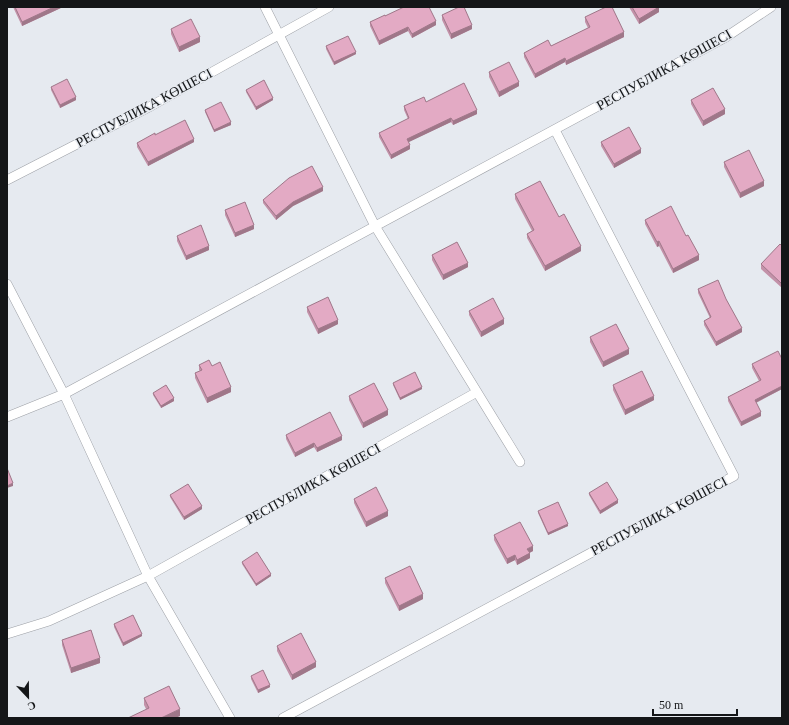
<svg xmlns="http://www.w3.org/2000/svg" width="789" height="725" font-family="'Times New Roman',serif">
	<style>
		.lines { fill: none; stroke-linecap: round; stroke-linejoin: round }
		.street-casing { stroke: #9da0a6; stroke-width: 10 }
		.street { stroke: #fff; stroke-width: 9 }
		.wall { fill: #c392a9 }
		.shaded-wall { fill: #9f7789 }
		.building { fill: #e3aac4; stroke: #9f7789 }
		.labels { text-anchor: middle; dominant-baseline: central; stroke-width: 3; stroke-linejoin: round; paint-order: stroke }
		.street-label { font-size: 14px; fill: #141618; stroke: #e6eaf0 }
	</style>
	<rect width="100%" height="100%" fill="#e6eaf0"/>
	<g class="lines">
		<g class="street-casing">
			<path id="street" d="M265 7 375 226 520 462
				M7 180 151 106 329 7
				M7 284 64 394 148 576 230 718
				M7 417 64 394 726 37 771 7
				M7 634 49 621 148 576 477 392
				M283 718 734 476 555 130"/>
		</g>
		<use href="#street" class="street"/>
	</g>
	<path class="wall" d="M13 7H63L22 26Z
		M629 7H659V12L639 24Z
		M442 15 472 29 451 39 442 20Z
		M385 16 436 25 412 38 408 31 379 45 370 26V22Z
		M585 17 624 37 566 65 565 62 535 78 524 57V53L551 46 588 28 585 22Z
		M171 29 200 42 179 52 171 34Z
		M326 46 356 54 334 65 326 49Z
		M489 72 519 86 499 97 489 77Z
		M51 87 76 100 60 108 51 90Z
		M246 90 273 100 256 110 246 92Z
		M691 100 725 114 703 126 691 104Z
		M426 102 477 114 453 125 451 122 408 142 410 149 391 159 379 137V133L408 119 404 110V106Z
		M205 110 231 125 214 132 205 112Z
		M155 135 194 142 148 166 137 147V143Z
		M601 142 641 153 614 168 601 146Z
		M724 162 764 186 740 198 724 167Z
		M323 191 293 206 276 220 263 203V200Z
		M515 194 559 217 581 251 545 271 527 238V234L532 231 515 199Z
		M225 210 254 229 235 237 225 215Z
		M645 220 699 260 673 273 659 246 657 247 645 224Z
		M177 236 209 250 186 260 177 241Z
		M782 246V288L761 269V264Z
		M432 255 468 267 443 280 432 260Z
		M698 289 726 299 742 332 716 346 704 325V321L710 318 698 293Z
		M307 307 338 324 318 334 307 312Z
		M469 311 504 324 481 337 469 315Z
		M590 337 629 354 603 367 590 342Z
		M782 359V389L756 403 761 416 741 426 728 401V397L759 381 752 368V364Z
		M199 365 212 366 231 392 207 403 195 378V373L200 371 199 370Z
		M393 383 422 389 400 400 393 385Z
		M613 385 654 400 625 415 613 390Z
		M153 393 174 401 161 408 153 395Z
		M349 396 388 415 363 428 349 400Z
		M286 435 342 440 317 452 314 447 295 457 286 439Z
		M589 493 618 503 600 514 589 495Z
		M170 495 202 509 184 520 170 497Z
		M354 499 388 516 366 527 354 503Z
		M538 511 568 526 548 535 538 513Z
		M494 535 533 551 529 553 530 558 517 565 515 560 507 564 494 540Z
		M242 562 271 576 256 586 242 564Z
		M385 578 423 599 399 611 385 583Z
		M114 624 142 636 123 646 114 627Z
		M62 640 100 663 71 673 62 645Z
		M277 646 316 667 292 680 277 651Z
		M251 676 270 687 258 693 251 679Z
		M144 698 180 716 146 709 144 705Z"/>
	<path class="shaded-wall" d="M54 7H63L22 26V22Z
		M659 7V12L639 24V19Z
		M436 21V25L412 38V34Z
		M472 25V29L451 39V34Z
		M408 27V31L379 45V41Z
		M624 32V37L566 65V61Z
		M200 37V42L179 52V47Z
		M356 52V54L334 65V62Z
		M565 58V62L535 78V74Z
		M519 82V86L499 97V92Z
		M76 97V100L60 108V105Z
		M273 98V100L256 110V107Z
		M725 109V114L703 126V121Z
		M477 110V114L453 125V121Z
		M451 118V122L407 143V139Z
		M231 122V125L214 132V130Z
		M194 139V142L148 166V162Z
		M410 145V149L391 159V155Z
		M641 149V153L614 168V164Z
		M764 181V186L740 198V193Z
		M323 187V191L293 206 276 220V216L293 202Z
		M254 225V229L235 237V233Z
		M659 241V246L657 247V242Z
		M209 246V250L186 260V256Z
		M581 246V251L545 271V266Z
		M699 255V260L673 273V269Z
		M468 263V267L443 280V275Z
		M504 319V324L481 337V332Z
		M338 320V324L318 334V329Z
		M742 328V332L716 346V342Z
		M629 349V354L603 367V362Z
		M782 386V389L755 403V400Z
		M231 387V392L207 403V398Z
		M422 387V389L400 400V398Z
		M654 396V400L625 415V410Z
		M174 398V401L161 408V406Z
		M388 410V415L363 428V423Z
		M761 412V416L741 426V422Z
		M342 436V440L317 452V448Z
		M314 443V447L295 457V453Z
		M13 483V486L7 488V486Z
		M618 500V503L600 514V511Z
		M202 506V509L184 520V517Z
		M388 511V516L366 527V522Z
		M568 524V526L548 535V533Z
		M533 546V551L527 554V549Z
		M530 553V558L517 565V560Z
		M515 555V560L507 564V559Z
		M271 574V576L256 586V584Z
		M423 594V599L399 611V606Z
		M142 634V636L123 646V643Z
		M100 658V663L71 673V668Z
		M316 662V667L292 680V675Z
		M270 685V687L258 693V690Z
		M180 709V716L176 718H161Z"/>
	<path class="building" d="M15 7H54L22 22Z
		M404 7H429L436 21 412 34 408 27 379 41 370 22 385 15V16Z
		M459 7H464L472 25 451 34 442 15Z
		M606 7H612L624 32 566 61 565 58 535 74 524 53 548 40 551 46 590 27 585 17Z
		M632 7H659L639 19Z
		M191 19 200 37 179 47 171 29Z
		M348 36 356 52 334 62 326 46Z
		M509 62 519 82 499 92 489 72Z
		M67 79 76 97 60 105 51 87Z
		M264 80 273 98 256 107 246 90Z
		M464 83 477 110 453 121 451 118 407 139 410 145 391 155 379 133 409 118 404 106 424 97 426 102Z
		M713 88 725 109 703 121 691 100Z
		M221 102 231 122 214 130 205 110Z
		M185 120 194 139 148 162 137 143 155 133V135Z
		M629 127 641 149 614 164 601 142Z
		M749 150 764 181 740 193 724 162Z
		M312 166 323 187 293 202 276 216 263 200 289 178Z
		M540 181 559 217 564 214 581 246 545 266 527 234 534 230 515 194Z
		M245 202 254 225 235 233 225 210Z
		M671 206 686 236 688 235 699 255 673 269 659 241 657 242 645 220Z
		M201 225 209 246 186 256 177 236Z
		M457 242 468 263 443 275 432 255Z
		M780 244 782 246V284L761 264Z
		M718 280 726 299 742 328 716 342 704 321 711 317 698 289Z
		M328 297 338 320 318 329 307 307Z
		M493 298 504 319 481 332 469 311Z
		M616 324 629 349 603 362 590 337Z
		M778 351 782 359V386L755 400 761 412 741 422 728 397 761 380 752 364Z
		M209 360 212 366 220 362 231 387 207 398 195 373 202 370 199 365Z
		M642 371 654 396 625 410 613 385Z
		M415 372 422 387 400 398 393 383Z
		M374 383 388 410 363 423 349 396Z
		M166 385 174 398 161 406 153 393Z
		M330 412 342 436 317 448 314 443 295 453 286 435Z
		M7 468 13 483 7 486Z
		M607 482 618 500 600 511 589 493Z
		M188 484 202 506 184 517 170 495Z
		M376 487 388 511 366 522 354 499Z
		M558 502 568 524 548 533 538 511Z
		M520 522 533 546 527 549 530 553 517 560 515 555 507 559 494 535Z
		M257 552 271 574 256 584 242 562Z
		M410 566 423 594 399 606 385 578Z
		M133 615 142 634 123 643 114 624Z
		M91 630 100 658 71 668 62 640Z
		M301 633 316 662 292 675 277 646Z
		M263 670 270 685 258 690 251 676Z
		M169 686 180 709 161 718H128L149 708 144 698Z"/>
	<g class="labels">
		<g class="street-label">
			<text transform="translate(664 70) rotate(-29)">РЕСПУБЛИКА КӨШЕСІ</text>
			<text transform="translate(144 108) rotate(-28)">РЕСПУБЛИКА КӨШЕСІ</text>
			<text transform="translate(313 484) rotate(-29)">РЕСПУБЛИКА КӨШЕСІ</text>
			<text transform="translate(659 516) rotate(-28)">РЕСПУБЛИКА КӨШЕСІ</text>
		</g>
	</g>
	<rect width="789" height="725" fill="none" stroke="#141618" stroke-width="16"/>
	<g transform="translate(28 697) rotate(158)" stroke="#e6eaf0" stroke-width="3" paint-order="stroke">
	<path d="M0-3L7 15L0 10L-7 15Z" fill="#141618"/>
	<text y="-6" font-size="11" font-weight="bold" text-anchor="middle" fill="#141618">С</text>
	</g>
	<path d="M653 709v6h84v-6" fill="none" stroke="#141618" stroke-width="2"/>
	<text x="659" y="709" font-size="12" fill="#141618" stroke="#e6eaf0" stroke-width="3" paint-order="stroke">50 m</text>
</svg>
